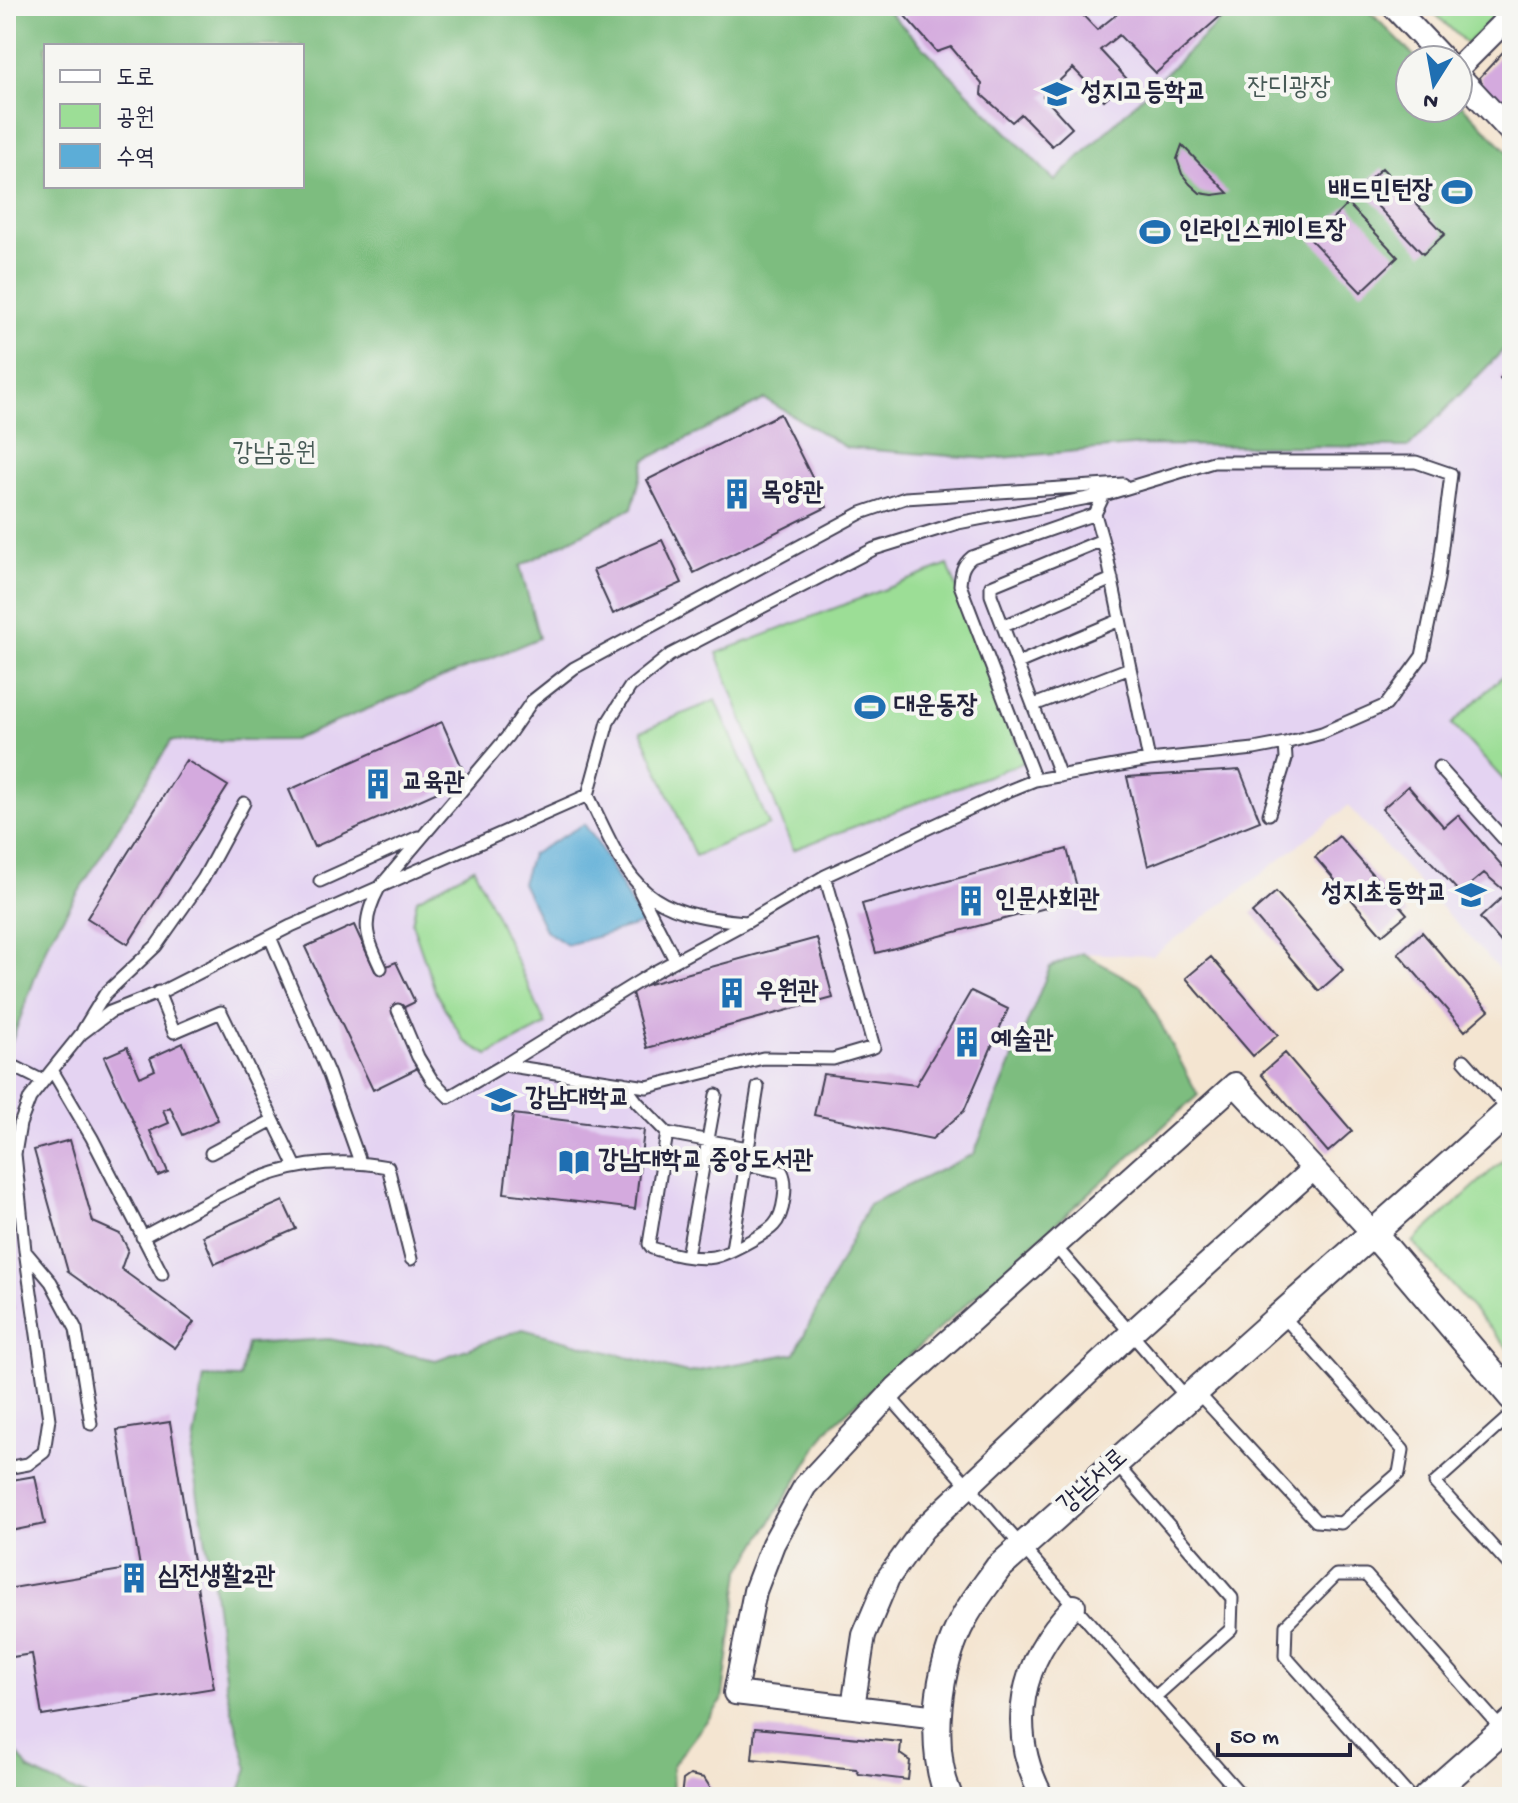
<svg xmlns="http://www.w3.org/2000/svg" width="1518" height="1803" font-family="'Gochi Hand','Poor Story',sans-serif">
	<style>
		.built { fill: #e4d3f2 }
		.green { fill: #9cde96; stroke: #5f8068; stroke-width: 2 }
		.forest { fill: #7dbd7f; stroke: #50705d; stroke-width: 2; fill-rule: evenodd }
		.water { fill: #5cadd7; stroke: #3f6889; stroke-width: 2 }
		.building { fill: #d4aade }
		.lines { fill: none; stroke-linecap: round; stroke-linejoin: round }
		.service-casing { stroke: #423f52; stroke-width: 15 }
		.minor-casing { stroke: #423f52; stroke-width: 26 }
		.tertiary-casing { stroke: #423f52; stroke-width: 30 }
		.service { stroke: #fff; stroke-width: 11 }
		.minor { stroke: #fff; stroke-width: 22 }
		.tertiary { stroke: #fff; stroke-width: 26 }
		.labels { text-anchor: middle; dominant-baseline: central; stroke-width: 8; stroke-linejoin: round; paint-order: stroke }
		.park-label { font-size: 26px; fill: #475a56; stroke: #f6f6f2 }
		.poi-label { font-size: 26px; font-weight: bold; fill: #22223b; stroke: #f6f6f2; text-anchor: start }
		.street-label { font-size: 26px; fill: #22223b; stroke: #f6f6f2 }
	</style>
	<rect width="100%" height="100%" fill="#f6f6f2"/>
	<filter id="ink" filterUnits="userSpaceOnUse"><feTurbulence type="fractalNoise" baseFrequency=".0125" numOctaves="2"/><feDisplacementMap in="SourceGraphic" scale="16" xChannelSelector="R" yChannelSelector="G"/><feConvolveMatrix kernelMatrix="1 2 1 2 8 2 1 2 1" color-interpolation-filters="sRGB"/></filter>
	<filter id="wash" filterUnits="userSpaceOnUse"><feTurbulence type="fractalNoise" baseFrequency=".006" numOctaves="4" result="noise"/><feDisplacementMap in="SourceGraphic" scale="32" xChannelSelector="R" yChannelSelector="G"/><feGaussianBlur stdDeviation="1.8" result="paint"/><feColorMatrix in="noise" values="0 0 0 0 0 0 0 0 0 0 0 0 0 0 0 0 0 1.4 0 .05"/><feComposite in="paint" operator="in"/></filter>
	<g filter="url(#wash)">
		<rect width="100%" height="100%" fill="#f4e5d1"/>
		<path class="built" d="M883 6H1235L1055 181Z
			M1512 341V984L1348 806 1237 893 1152 956 1082 953 1050 967 974 1154 869 1204 795 1353 687 1374 523 1329 436 1360 329 1339 212 1576 227 1692 248 1768 238 1797H86L29 1770 6 1737V1046H10L48 942 171 740H293L539 638 519 567 632 508 645 460 765 399 847 448 990 459 1142 445 1409 447Z"/>
		<path class="green" d="M1427 6H1504L1467 44Z
			M948 565 1024 762 793 850 717 653Z
			M1512 667V789L1452 724Z
			M716 700 769 825 695 856 641 731Z
			M474 868 546 1025 488 1055 464 1041 436 993 412 923 417 899Z
			M1512 1152V1353L1413 1242Z"/>
		<path class="forest" d="M6 6H883L1055 181 1235 6H1364L1418 60H1410V108H1458V101L1512 156V341L1409 447 1142 445 990 459 847 448 765 399 645 460 632 508 520 566 539 638 293 740 171 741 48 942 10 1046H6ZM46 46H302V186H46Z
			M1082 953 1141 986 1198 1095 828 1429 740 1572 722 1701 672 1766 673 1797H238L248 1768 227 1692 212 1576 191 1457 204 1377 240 1378 247 1344 329 1339 436 1360 523 1329 687 1373 795 1353 869 1204 974 1154 1050 967Z
			M6 1737 29 1770 86 1797H6Z"/>
		<path class="water" d="M584 824 597 842 642 924 567 945 545 930 522 883 531 855Z"/>
		<g id="blocks">
			<path class="building" d="M911 6H1074L1097 30 1127 6H1216L1223 14 1156 73 1119 35 1100 50 1127 79 1104 100 1073 68 1043 96 1072 128 1052 146 1021 114 1012 122 981 94 982 84 951 47 937 52 905 16 913 8Z
				M1512 42V115L1483 90 1480 77Z
				M1182 145 1228 193 1213 195 1200 193 1190 184 1182 174 1177 159Z
				M1382 168 1445 234 1423 254 1360 188Z
				M1348 204 1398 257 1361 292 1311 240Z
				M1512 367V391L1500 378Z
				M780 414 827 507 694 573 647 480Z
				M662 540 682 583 613 614 593 570Z
				M442 722 467 779 314 847 289 790Z
				M186 760 228 786 128 944 87 918Z
				M1240 770 1260 821 1148 866 1127 777Z
				M1408 786 1444 827 1458 815 1512 877V955L1480 918 1507 893 1484 873 1460 893 1382 809Z
				M1339 836 1407 914 1382 935 1315 857Z
				M1067 849 1080 899 876 953 862 904Z
				M1276 892 1343 970 1319 991 1252 913Z
				M354 925 375 971 396 962 415 1002 392 1013 418 1068 373 1090 305 947Z
				M1422 932 1489 1010 1465 1031 1398 953Z
				M817 938 833 998 647 1048 631 989Z
				M1211 957 1278 1035 1253 1056 1186 978Z
				M971 991 1008 1009 964 1111 932 1139 814 1115 823 1074 916 1085Z
				M183 1043 218 1120 183 1135 170 1107 163 1110 169 1123 150 1131 168 1172 158 1176 104 1057 127 1047 140 1077 155 1070 150 1058Z
				M1285 1053 1352 1131 1328 1152 1261 1074Z
				M513 1114 644 1130 635 1209 504 1193Z
				M70 1140 93 1222 120 1234 128 1249 121 1269 194 1322 175 1348 68 1272 34 1150Z
				M283 1201 296 1229 215 1264 203 1236Z
				M6 1278 15 1310 6 1313Z
				M170 1422 214 1688 42 1716 32 1654 6 1658V1589L140 1567 117 1430Z
				M35 1476 45 1524 6 1532V1481Z
				M755 1728 901 1742 900 1754 910 1761 908 1780 859 1774 856 1769 752 1759Z
				M690 1775 704 1778 714 1793 725 1794V1797H681L683 1780Z"/>
		</g>
	</g>
	<g filter="url(#ink)">
		<use href="#blocks" fill-opacity="0" stroke="#423f52" stroke-width="2"/>
		<g class="lines">
			<g class="service-casing">
				<path id="service" d="M1104 495 1095 514 1107 556 1149 760
					M1004 626 1112 579
					M1018 663 1120 620
					M1034 705 1130 668
					M1439 767 1512 848
					M1060 776 991 595V586L1102 540
					M1035 780 960 585C961 573 962 565 972 557L1095 514
					M1269 814 1286 759 1285 743
					M320 881 418 837
					M639 890 675 960
					M270 937 329 1075 360 1162
					M381 968C365 934 361 922 379 888L507 737 532 701 574 668 861 513 905 498 1123 484
					M158 992 174 1032 221 1012 296 1167
					M398 1010 418 1057 432 1080 449 1097 504 1065 647 1087 763 1058 833 1059 874 1047 825 876
					M83 1030 105 994 156 946 203 879 244 803
					M1464 1060 1509 1111
					M504 1065 654 972 747 922 825 876 1008 791 1035 780 1149 760 1254 749 1285 743 1322 733 1386 705 1422 656 1438 579 1451 474 1416 462H1213L1104 495 958 523 874 549 670 655 630 687 608 722 588 795C631 885 639 914 747 922
					M6 1066 17 1068 43 1081
					M623 1083 637 1102 667 1133 649 1244 652 1248C669 1254 695 1260 714 1257 726 1255 766 1234 774 1225 784 1215 788 1183 782 1172L745 1164
					M667 1133 748 1148
					M211 1153 273 1120
					M142 1237C227 1193 287 1148 388 1167L411 1259
					M1055 1246 1188 1399
					M732 1249 758 1087
					M25 1251 51 1282 76 1329 91 1424
					M687 1256 716 1095
					M162 1274 92 1138 52 1070 81 1034 110 1012 163 991 291 926 588 795
					M1197 1392 1316 1521 1341 1523 1399 1473 1403 1450 1283 1316
					M889 1396 1243 1797
					M1512 1414 1435 1483 1512 1568
					M1116 1464 1232 1598 1231 1629 1155 1697
					M6 1468 28 1464 44 1452 49 1419 25 1250 15 1154 20 1124 30 1098 52 1070
					M1410 1797 1285 1656 1286 1625 1336 1575H1366L1512 1741"/>
			</g>
			<g class="minor-casing">
				<path id="minor" d="M1393 6 1444 60
					M1458 68 1512 14
					M1458 75 1512 133
					M853 1707 864 1635 888 1578 923 1529 1131 1333 1313 1169
					M938 1717 735 1693 755 1591 773 1544 805 1486 896 1388 1235 1084 1374 1234
					M1042 1797C1006 1727 1020 1661 1074 1606"/>
			</g>
			<g class="tertiary-casing">
				<path id="tertiary" d="M1374 1234 1512 1397
					M949 1797C928 1747 937 1666 964 1618 973 1601 987 1584 998 1568L1512 1109
					M1427 1797 1512 1722"/>
			</g>
			<use href="#service" class="service"/>
			<use href="#minor" class="minor"/>
			<use href="#tertiary" class="tertiary"/>
		</g>
	</g>
	<defs>
		<g id="school-bare" transform="scale(2.4)"><path d="M0-5L7-2L0 1L-7-2ZM-4 1L0 2.5L4 1V4Q0 6-4 4Z" fill="#1f6fb2" stroke="#f6f6f2" stroke-width="2.5" paint-order="stroke"/></g>
		<g id="stadium-bare" transform="scale(2.4)"><path d="M0-5a6.5 5 0 1 0 0 10a6.5 5 0 1 0 0-10ZM-3.5-1.8h7v3.6h-7Z" fill="#1f6fb2" stroke="#f6f6f2" stroke-width="2.5" paint-order="stroke"/></g>
		<g id="building-bare" transform="scale(2.4)"><path d="M-4-6H4V6H1V3H-1V6H-4ZM-2.5-4.3h1.7v1.8h-1.7ZM.8-4.3h1.7v1.8H.8ZM-2.5-1h1.7V.8h-1.7ZM.8-1h1.7V.8H.8Z" fill="#1f6fb2" stroke="#f6f6f2" stroke-width="2.5" paint-order="stroke"/></g>
		<g id="university-bare" transform="scale(2.4)"><path d="M0-5L7-2L0 1L-7-2ZM-4 1L0 2.5L4 1V4Q0 6-4 4Z" fill="#1f6fb2" stroke="#f6f6f2" stroke-width="2.5" paint-order="stroke"/></g>
		<g id="library-bare" transform="scale(2.4)"><path d="M-6-4Q-3-5.5-.7-3.5V5Q-3 3-6 4ZM6-4Q3-5.5 .7-3.5V5Q3 3 6 4Z" fill="#1f6fb2" stroke="#f6f6f2" stroke-width="2.5" paint-order="stroke"/></g>
	</defs>
	<g fill-rule="evenodd">
		<use href="#school-bare" x="1057" y="94"/>
		<use href="#stadium-bare" x="1457" y="192"/>
		<use href="#stadium-bare" x="1155" y="232"/>
		<use href="#building-bare" x="737" y="494"/>
		<use href="#stadium-bare" x="870" y="707"/>
		<use href="#building-bare" x="378" y="784"/>
		<use href="#school-bare" x="1471" y="895"/>
		<use href="#building-bare" x="971" y="901"/>
		<use href="#building-bare" x="732" y="993"/>
		<use href="#building-bare" x="967" y="1042"/>
		<use href="#university-bare" x="501" y="1100"/>
		<use href="#library-bare" x="574" y="1162"/>
		<use href="#building-bare" x="134" y="1578"/>
	</g>
	<g class="labels">
		<g class="park-label">
			<text x="1289" y="89">잔디광장</text>
			<text x="274" y="455">강남공원</text>
		</g>
		<g class="poi-label">
			<text x="1081" y="94">성지고등학교</text>
			<text x="1433" y="192" text-anchor="end">배드민턴장</text>
			<text x="1179" y="232">인라인스케이트장</text>
			<text x="761" y="494">목양관</text>
			<text x="894" y="707">대운동장</text>
			<text x="402" y="784">교육관</text>
			<text x="1447" y="895" text-anchor="end">성지초등학교</text>
			<text x="995" y="901">인문사회관</text>
			<text x="756" y="993">우원관</text>
			<text x="991" y="1042">예술관</text>
			<text x="525" y="1100">강남대학교</text>
			<text x="598" y="1162">강남대학교 중앙도서관</text>
			<text x="158" y="1578">심전생활2관</text>
		</g>
		<g class="street-label">
			<text transform="translate(1094 1483) rotate(-42)">강남서로</text>
		</g>
	</g>
	<rect width="1518" height="1803" fill="none" stroke="#f6f6f2" stroke-width="32"/>
	<rect x="44" y="44" width="260" height="144" fill="#f6f6f2" stroke="#a1a1a9" stroke-width="2"/>
	<rect x="60" y="70" width="40" height="12" fill="#ffffff" stroke="#a1a1a9" stroke-width="2"/>
	<text x="116" y="84" font-size="24" fill="#22223b">도로</text>
	<rect x="60" y="104" width="40" height="24" fill="#9cde96" stroke="#a1a1a9" stroke-width="2"/>
	<text x="116" y="124" font-size="24" fill="#22223b">공원</text>
	<rect x="60" y="144" width="40" height="24" fill="#5cadd7" stroke="#a1a1a9" stroke-width="2"/>
	<text x="116" y="164" font-size="24" fill="#22223b">수역</text>
	<g transform="translate(1434 84) rotate(191)"><circle r="38" fill="#f6f6f2" stroke="#a1a1a9" stroke-width="2"/>
	<path d="M0-6L14 30L0 20L-14 30Z" fill="#1f6fb2"/>
	<text y="-12" font-size="22" font-weight="bold" text-anchor="middle" fill="#22223b">N</text>
	</g>
	<path d="M1218 1743v12h132v-12" fill="none" stroke="#22223b" stroke-width="4"/>
	<text x="1230" y="1743" font-size="24" fill="#22223b" stroke="#f6f6f2" stroke-width="6" paint-order="stroke">50 m</text>
</svg>
